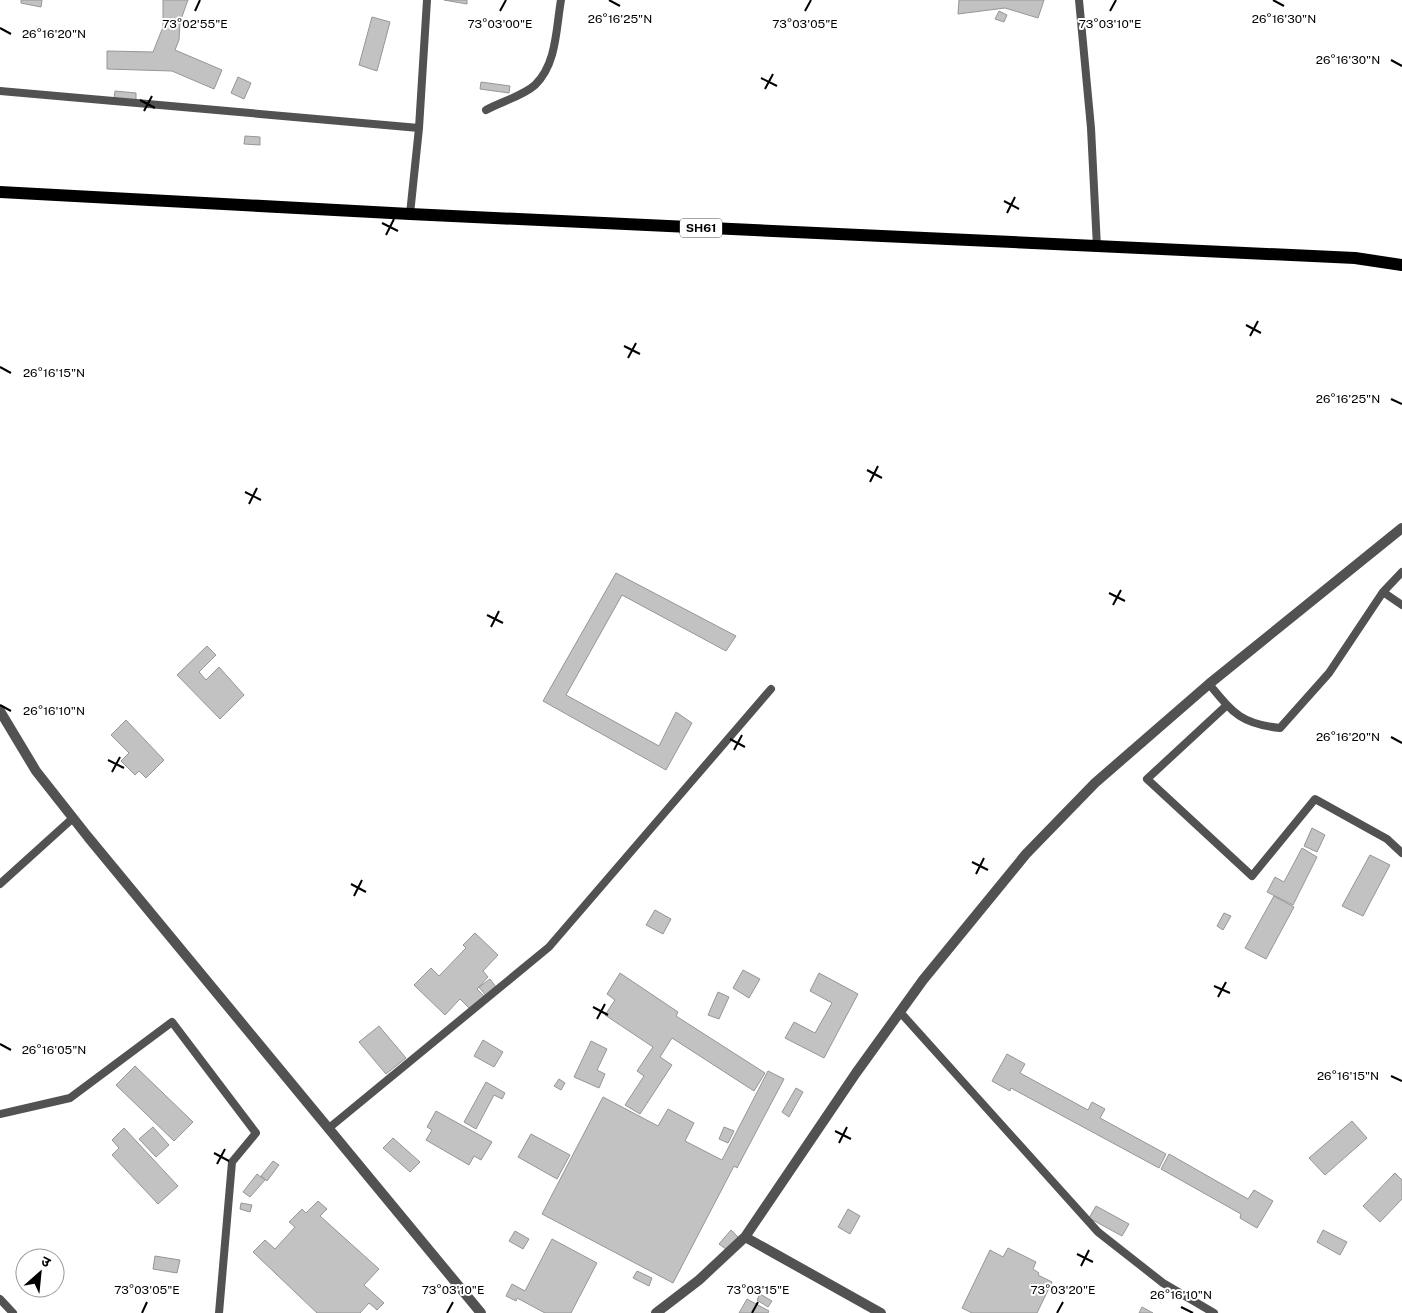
<svg xmlns="http://www.w3.org/2000/svg" width="1402" height="1313" font-family="'Public Sans','Noto Sans Devanagari',sans-serif">
	<style>
		.building { fill: #c2c2c2; stroke: #969696 }
		.lines { fill: none; stroke-linecap: round; stroke-linejoin: round }
		.lane { stroke: #525252; stroke-width: 8 }
		.street { stroke: #525252; stroke-width: 10 }
		.primary { stroke: #000; stroke-width: 12 }
		.ticks { fill: none; stroke: #000; stroke-width: 2 }
		.labels { text-anchor: middle; dominant-baseline: central; stroke-width: 4; stroke-linejoin: round; paint-order: stroke }
		.shield { fill: #fff; stroke: #4c4c4c; stroke-width: 1 }
		.shield-label { font-size: 12px; font-weight: bold; fill: #000 }
		.ticks-label { font-size: 12px; text-anchor: middle; fill: #000; stroke: #fff; stroke-width: 4; stroke-linejoin: round; paint-order: stroke }
	</style>
	<rect width="100%" height="100%" fill="#fff"/>
	<path class="building" d="M21 0H42L41 7 21 3Z
		M163 0H188L180 22 179 40 175 50 222 70 214 89 172 71 107 69V51L153 52 163 27Z
		M444 0H467V4Z
		M959 0H1044L1038 18 1005 8 958 14Z
		M999 11 1007 15 1004 22 995 19Z
		M372 17 390 22 377 71 359 65Z
		M238 77 251 83 244 99 231 93Z
		M481 82 510 86 509 93 480 89Z
		M115 91 136 93V101L114 99Z
		M245 136 260 137V145L244 144Z
		M616 573 736 636 726 651 622 595 566 695 659 746 676 712 692 723 666 770 543 701Z
		M207 646 216 655 199 672 206 680 219 667 244 695 220 719 177 675Z
		M126 720 164 760 146 778 139 771 135 775 121 761 129 753 111 735Z
		M1312 828 1325 835 1317 852 1304 846Z
		M1302 848 1317 857 1293 905 1267 892 1275 877 1284 882Z
		M1370 855 1390 865 1363 916 1342 906Z
		M1274 896 1294 907 1266 959 1245 948Z
		M655 910 671 919 663 934 646 925Z
		M1224 913 1231 916 1223 930 1217 926Z
		M475 933 498 955 483 971 488 977 477 989 484 996 471 1010 460 999 445 1015 414 985 431 968 439 976 466 948 463 945Z
		M743 970 760 979 749 998 733 988Z
		M620 973 678 1012 676 1016 765 1073 754 1091 672 1038 660 1057 672 1065 640 1114 625 1105 644 1076 637 1071 653 1047 605 1015 615 1000 607 994Z
		M819 973 858 994 824 1058 785 1038 794 1022 815 1033 832 1003 810 991Z
		M490 979 496 987 486 996 479 987Z
		M718 992 729 997 719 1019 708 1015Z
		M379 1026 406 1058 386 1074 359 1042Z
		M483 1040 503 1052 494 1067 474 1056Z
		M591 1041 607 1049 597 1070 605 1074 599 1088 574 1077Z
		M1007 1054 1025 1064 1020 1073 1088 1110 1092 1102 1105 1109 1100 1118 1166 1154 1159 1168 1011 1088 1010 1091 992 1081Z
		M135 1066 193 1122 174 1141 116 1085Z
		M768 1071 784 1079 737 1168 734 1166 673 1283 542 1214 603 1097 658 1126 668 1109 694 1123 685 1141 722 1160Z
		M559 1079 565 1083 561 1090 554 1086Z
		M486 1082 505 1093 502 1099 494 1095 476 1129 464 1122Z
		M796 1088 803 1092 789 1117 782 1112Z
		M436 1111 492 1142 481 1160 474 1156 469 1165 426 1140 432 1130 427 1127Z
		M1352 1121 1367 1138 1325 1175 1309 1158Z
		M153 1127 169 1145 156 1157 139 1139Z
		M724 1127 734 1131 728 1143 719 1139Z
		M124 1128 178 1186 158 1204 112 1155 119 1148 112 1140Z
		M531 1134 570 1155 557 1179 518 1157Z
		M393 1138 420 1162 410 1172 383 1148Z
		M1169 1154 1248 1199 1254 1190 1273 1201 1257 1228 1240 1218 1241 1214 1161 1169Z
		M273 1161 279 1165 267 1181 261 1176Z
		M1395 1173 1402 1180V1199L1380 1222 1363 1206Z
		M257 1174 265 1180 250 1197 243 1192Z
		M318 1201 327 1209 320 1216 379 1269 364 1285 384 1303 377 1310 369 1303 360 1313H317L253 1252 265 1240 275 1249 295 1227 289 1222 302 1209 306 1213Z
		M241 1203 252 1205 250 1212 240 1209Z
		M1096 1206 1129 1224 1122 1236 1089 1218Z
		M848 1209 860 1216 850 1234 838 1227Z
		M731 1230 738 1237 727 1250 719 1244Z
		M1323 1230 1347 1242 1340 1255 1317 1242Z
		M515 1231 529 1239 523 1249 509 1241Z
		M552 1239 597 1263 571 1313H545L517 1298 516 1301 506 1296 512 1284 525 1291Z
		M1008 1248 1036 1262 1033 1269 1039 1273 1038 1275 1052 1282 1037 1313H972L962 1308 990 1250 1003 1257Z
		M155 1256 180 1260 177 1273 153 1269Z
		M637 1271 652 1278 649 1286 633 1278Z
		M760 1294 772 1301 768 1307 757 1300Z
		M747 1299 769 1311 768 1313H739Z
		M1142 1307 1153 1313H1139Z"/>
	<g class="lines">
		<path class="lane" d="M1079 0 1091 128 1097 247
			M0 91 419 128
			M486 110C500 102 523 96 535 85 557 64 556 28 561 0
			M410 214 419 128 427 0
			M1383 592 1402 572
			M1209 684C1233 713 1241 724 1280 728L1329 673 1383 592 1402 605
			M1227 705 1147 779 1252 876 1315 799 1387 839 1402 853
			M0 884 73 818
			M900 1012 1098 1232 1163 1283 1214 1313
			M0 1114 70 1098 172 1022 256 1133 232 1162 219 1313
			M329 1128 549 947 771 689
			M0 1299 13 1313"/>
		<path class="street" d="M0 711 36 771 88 837 481 1313
			M745 1237 881 1313
			M656 1313 699 1280 745 1237 856 1073 923 980 1026 854 1095 783 1209 684 1402 528"/>
		<path class="primary" d="M0 192 410 214 1355 258 1402 265"/>
	</g>
	<path class="ticks" d="M609 0 620 6M1273 0 1284 6M195 11 200 0M500 11 506 0M805 11 811 0M1110 11 1116 0M0 28 11 34M1391 60 1402 66M761 78 777 86M765 89 773 74M140 100 155 108M144 111 152 96M1004 201 1019 209M1007 213 1015 197M382 223 398 231M386 235 394 219M1246 325 1261 333M1250 336 1258 321M624 346 640 354M628 358 636 343M0 367 11 373M1391 399 1402 404M867 470 882 478M870 482 878 466M245 492 261 500M249 504 257 488M1109 593 1125 601M1113 605 1121 590M487 615 503 623M491 627 499 611M0 705 11 711M1391 737 1402 743M730 739 745 747M734 750 742 735M108 760 124 768M112 772 120 757M972 862 988 870M976 874 984 858M351 884 366 892M354 896 362 880M1214 986 1230 993M1218 997 1226 982M593 1007 608 1015M597 1019 605 1004M0 1044 11 1050M1391 1076 1402 1081M835 1131 851 1139M839 1143 847 1127M214 1153 229 1161M217 1164 225 1149M1077 1254 1093 1262M1081 1266 1089 1250M1181 1307 1193 1313M142 1313 147 1302M447 1313 453 1302M752 1313 758 1302M1057 1313 1063 1302"/>
	<g class="labels">
		<rect class="shield" x="680" y="218.5" width="42" height="19" rx="4"/>
		<g class="shield-label">
			<text x="701" y="228">SH61</text>
		</g>
	</g>
	<g class="ticks-label">
		<text x="620" y="23">26°16'25"N</text>
		<text x="1284" y="23">26°16'30"N</text>
		<text x="195" y="28">73°02'55"E</text>
		<text x="500" y="28">73°03'00"E</text>
		<text x="805" y="28">73°03'05"E</text>
		<text x="1110" y="28">73°03'10"E</text>
		<text x="54" y="38">26°16'20"N</text>
		<text x="1348" y="64">26°16'30"N</text>
		<text x="54" y="377">26°16'15"N</text>
		<text x="1348" y="403">26°16'25"N</text>
		<text x="54" y="715">26°16'10"N</text>
		<text x="1348" y="741">26°16'20"N</text>
		<text x="54" y="1054">26°16'05"N</text>
		<text x="1348" y="1080">26°16'15"N</text>
		<text x="147" y="1294">73°03'05"E</text>
		<text x="453" y="1294">73°03'10"E</text>
		<text x="758" y="1294">73°03'15"E</text>
		<text x="1063" y="1294">73°03'20"E</text>
		<text x="1181" y="1299">26°16'10"N</text>
	</g>
	<g transform="translate(40 1273) rotate(27)"><circle r="24" fill="#ffffff" stroke="#999999"/>
	<path d="M0-4L9 19L0 12L-9 19Z" fill="#000000"/>
	<text y="-8" font-size="14" font-weight="bold" text-anchor="middle" fill="#000000">उ</text>
	</g>
</svg>
